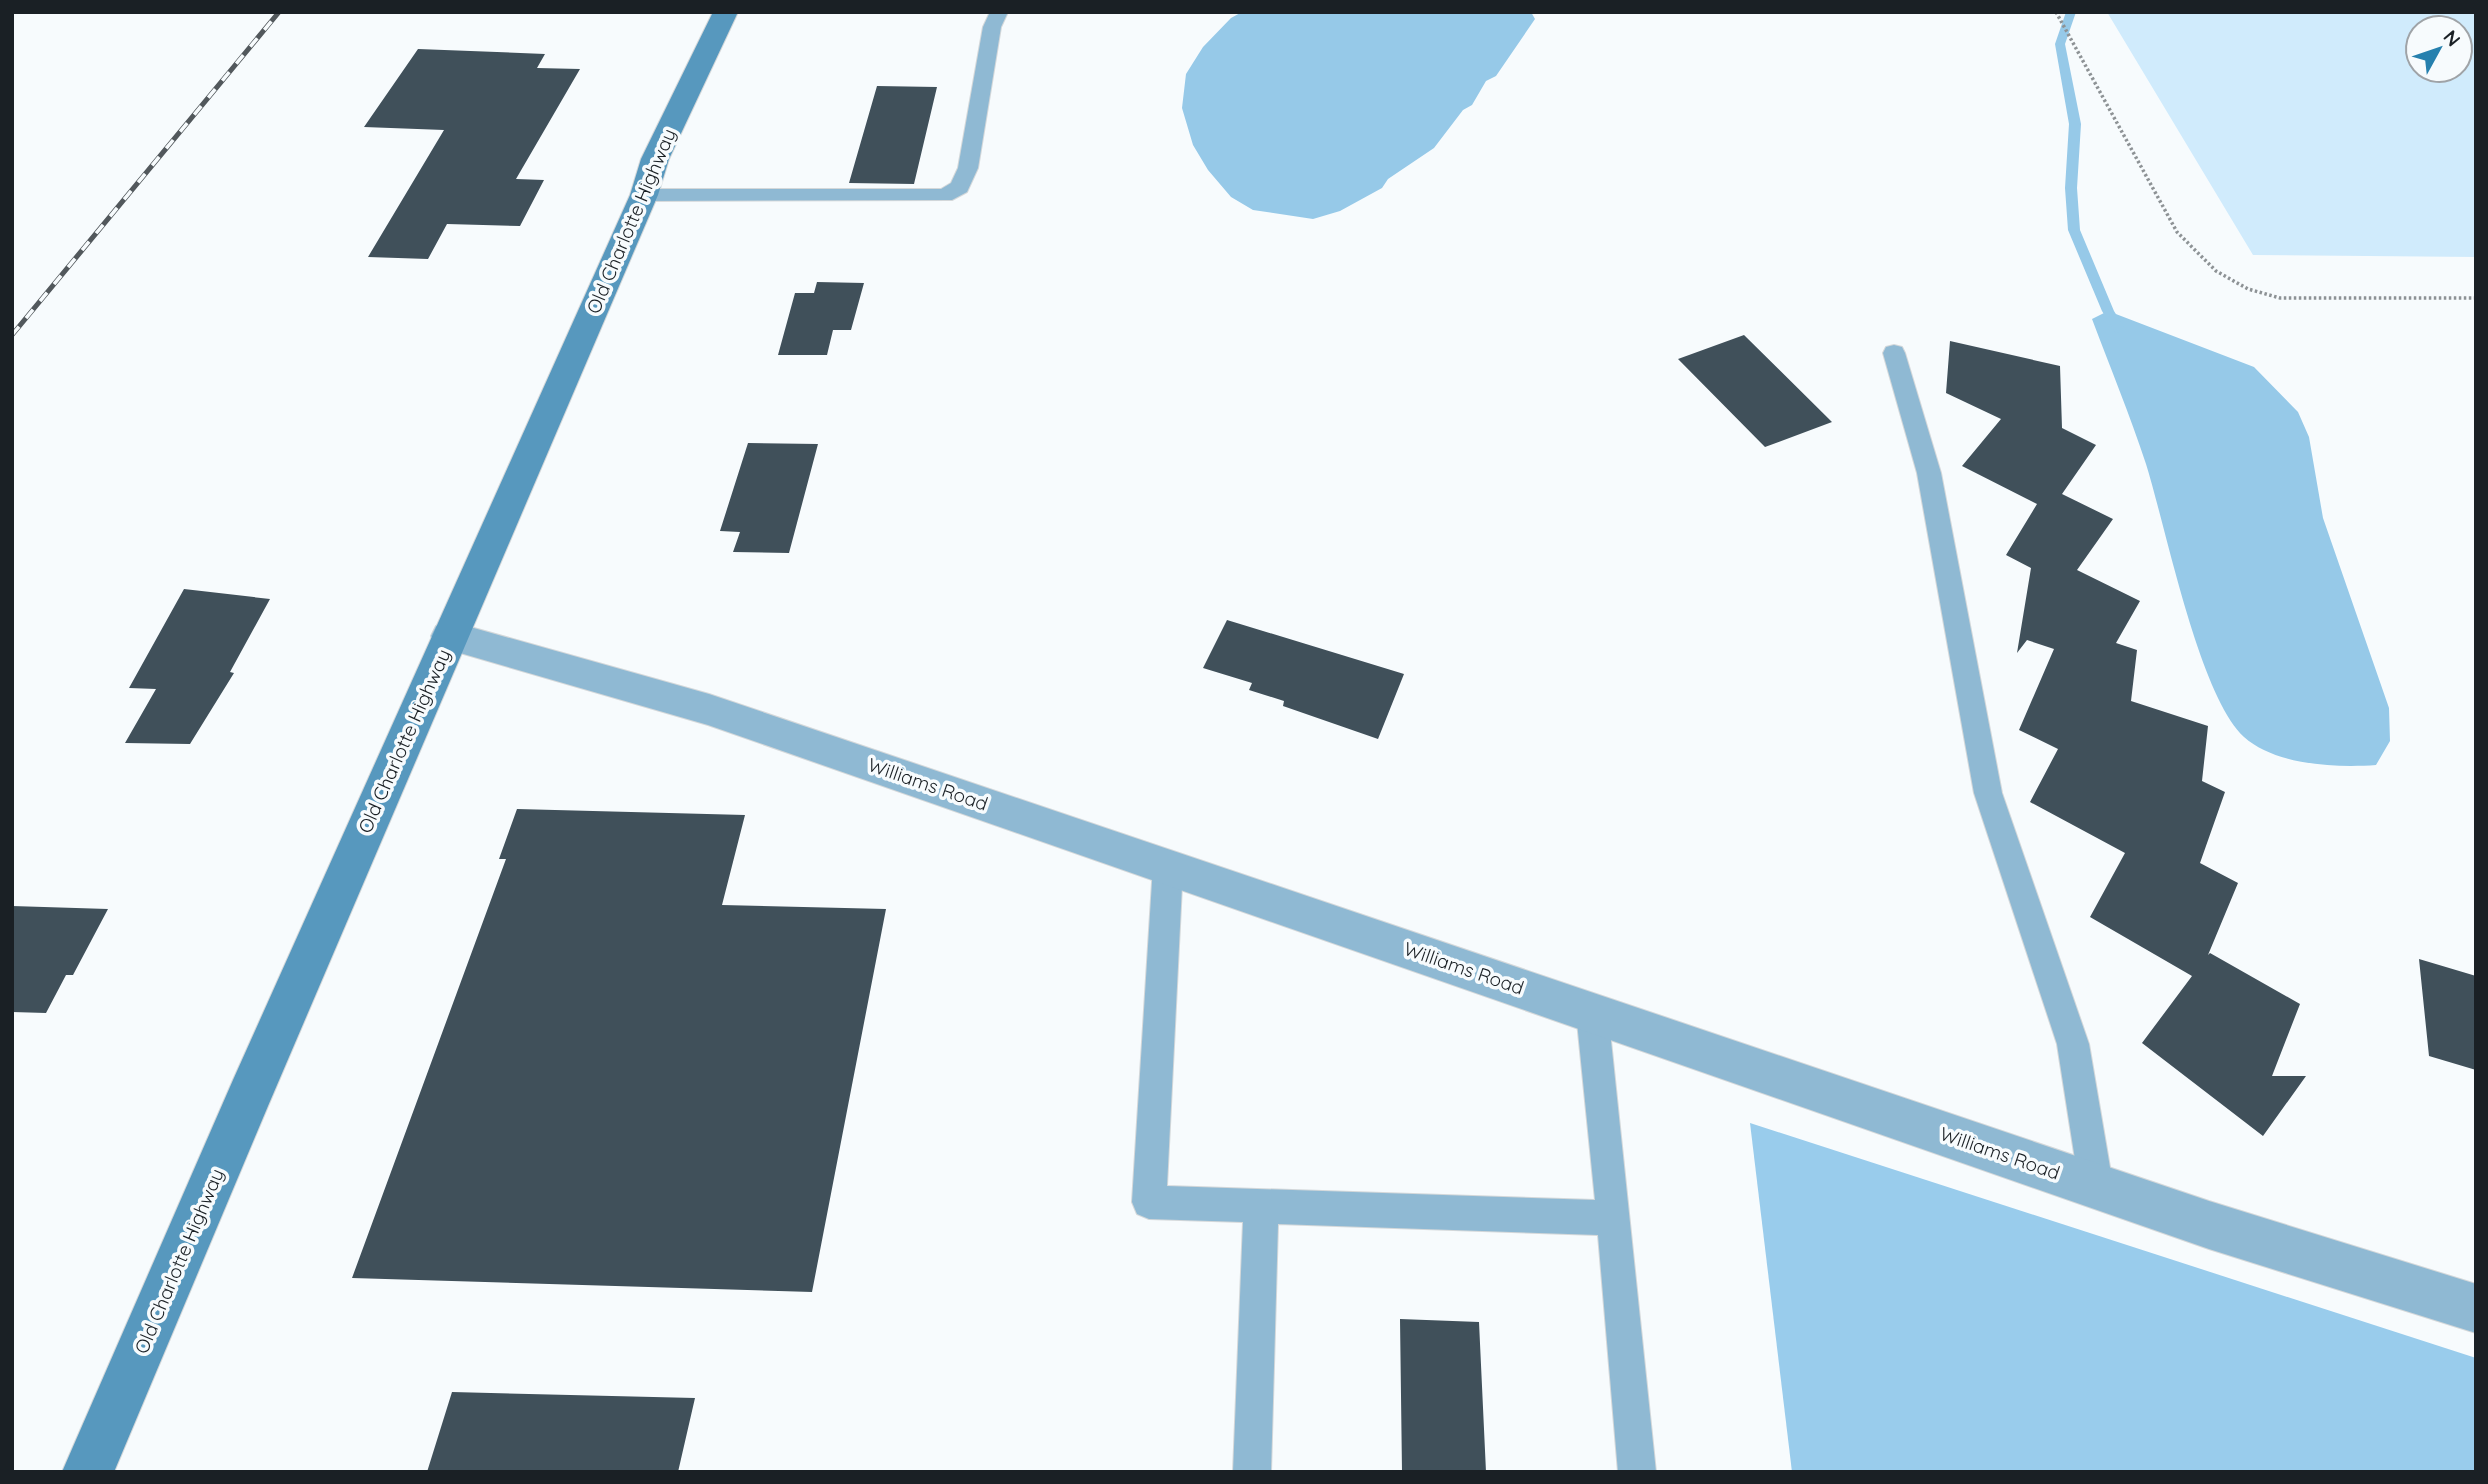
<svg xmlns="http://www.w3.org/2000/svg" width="2488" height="1484" font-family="Quicksand,sans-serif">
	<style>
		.green { fill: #d0ebfc; fill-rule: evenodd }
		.forest { fill: #99ccec }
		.water { fill: #96c9e8 }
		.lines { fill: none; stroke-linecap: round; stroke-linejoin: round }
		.stream { fill: #96c9e8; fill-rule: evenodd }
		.building { fill: #40505a }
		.service-casing { stroke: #d4d8da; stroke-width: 2 }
		.tertiary-casing { stroke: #d4d8da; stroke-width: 2 }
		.secondary-casing { stroke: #d4d8da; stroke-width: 2 }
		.path { stroke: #8d9295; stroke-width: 3.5; stroke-dasharray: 2.5 2.5; stroke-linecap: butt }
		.service { fill: #8fb9d3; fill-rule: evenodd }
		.tertiary { fill: #8fb9d3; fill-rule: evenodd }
		.secondary { fill: #5798be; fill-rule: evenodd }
		.rail-casing { stroke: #52585c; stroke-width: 5 }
		.rail { stroke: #f7fbfd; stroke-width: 3.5; stroke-dasharray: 11; stroke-linecap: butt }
		.labels { text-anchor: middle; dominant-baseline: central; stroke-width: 7; stroke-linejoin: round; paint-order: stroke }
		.street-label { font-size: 19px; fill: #1a2025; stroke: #f7fbfd }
	</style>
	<rect width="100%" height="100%" fill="#f7fbfd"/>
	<path class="green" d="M2107 12H2476V257L2253 255ZM2418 28H2460V70H2418Z"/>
	<path class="forest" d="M1750 1123 2476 1358V1472H1792Z"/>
	<path class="water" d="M1242 12H1531L1535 19 1496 76 1486 81 1472 105 1463 110 1434 148 1388 179 1382 188 1340 211 1313 219 1253 210 1231 197 1208 170 1193 145 1182 108 1186 74 1203 47 1231 18Z
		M2108 311 2254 367 2298 412 2309 437 2323 518 2389 708 2390 741 2376 765C2336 768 2275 765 2244 737 2199 695 2166 528 2146 464 2130 415 2110 367 2092 319Z"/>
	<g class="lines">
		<path class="stream" d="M2066 12H2076L2065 44 2081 124 2077 188 2080 230 2114 311 2125 329 2119 333 2115 332 2102 311 2068 230 2065 188 2069 124 2055 44Z"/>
	</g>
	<path class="building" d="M418 49 545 54 537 68 580 69 516 179 544 180 520 226 447 224 428 259 368 257 444 130 364 127Z
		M877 86 937 87 914 184 849 183Z
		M817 282 864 283 851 330H833L827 355H778L795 293H814Z
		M1744 335 1832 422 1765 447 1678 359Z
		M1950 341 2060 366 2062 428 2096 445 2062 494 2113 519 2077 570 2140 601 2116 643 2137 650 2131 701 2208 726 2202 781 2225 792 2200 863 2238 883 2208 955 2210 953 2300 1004 2272 1076H2306L2263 1136 2142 1043 2192 976 2090 917 2125 853 2030 802 2058 749 2019 730 2054 649 2027 640 2017 653 2031 568 2006 555 2037 504 1962 466 2001 419 1946 393Z
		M748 443 818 444 789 553 733 552 740 532 720 531Z
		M184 589 270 599 230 672 234 673 190 744 125 743 156 689 129 688Z
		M1227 620 1404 674 1378 739 1283 706 1284 701 1249 690 1252 683 1203 668Z
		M517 809 745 815 722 905 886 909 812 1292 352 1278 506 859H499Z
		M12 906 108 909 73 975H66L46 1013 12 1012Z
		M2419 959 2476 976V1070L2429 1056Z
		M1400 1319 1479 1322 1486 1472H1402Z
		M452 1392 695 1398 678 1472H427Z"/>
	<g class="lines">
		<g class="service-casing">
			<path id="service" d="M990 12H1008L1001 27 978 168 967 192 952 200 644 201 634 195 644 189H941L951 183 958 168 983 27Z
				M1894 345 1902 347 1905 353 1941 473 2002 793 2089 1044 2113 1185 2108 1197 2096 1202 2084 1197 2079 1185 2057 1044 1974 793 1917 473 1883 353 1886 347Z
				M1168 853 1178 857 1183 866 1167 1186 1595 1200 1576 1012 1581 1001 1592 997 1603 1001 1608 1012 1656 1472H1618L1598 1235 1278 1224 1271 1472H1233L1243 1222 1149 1219 1137 1214 1132 1202 1153 866 1158 857Z"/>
		</g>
		<g class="tertiary-casing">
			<path id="tertiary" d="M449 621 709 694 2209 1201 2476 1284V1333L2209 1249 708 725 436 646 431 636 436 626Z"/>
		</g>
		<g class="secondary-casing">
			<path id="secondary" d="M713 12H738L669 159 658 195 268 1106 114 1472H62L233 1080 630 195 641 159Z"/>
		</g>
		<path class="path" d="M2056 12 2177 232 2216 271 2248 289 2280 298H2476"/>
		<use href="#service" class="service"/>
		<use href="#tertiary" class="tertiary"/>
		<use href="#secondary" class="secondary"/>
		<g class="rail-casing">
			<path id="rail" d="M12 335 279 12"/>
		</g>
		<use href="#rail" class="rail"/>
	</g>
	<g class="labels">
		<g class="street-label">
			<text transform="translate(631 221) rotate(-67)">Old Charlotte Highway</text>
			<text transform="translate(404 741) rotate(-66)">Old Charlotte Highway</text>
			<text transform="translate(928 784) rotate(19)">Williams Road</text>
			<text transform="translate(1464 968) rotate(19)">Williams Road</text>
			<text transform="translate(2000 1153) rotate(19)">Williams Road</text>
			<text transform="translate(179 1261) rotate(-67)">Old Charlotte Highway</text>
		</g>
	</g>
	<rect width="2488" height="1484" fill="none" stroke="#1a2025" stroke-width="28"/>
	<g transform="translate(2439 49) rotate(50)"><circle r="33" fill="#f7fbfd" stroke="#9fa3a7" stroke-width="2"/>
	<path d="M0-5L12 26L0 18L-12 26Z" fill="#2680ae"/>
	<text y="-10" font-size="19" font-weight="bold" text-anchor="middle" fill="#1a2025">N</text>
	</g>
</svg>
